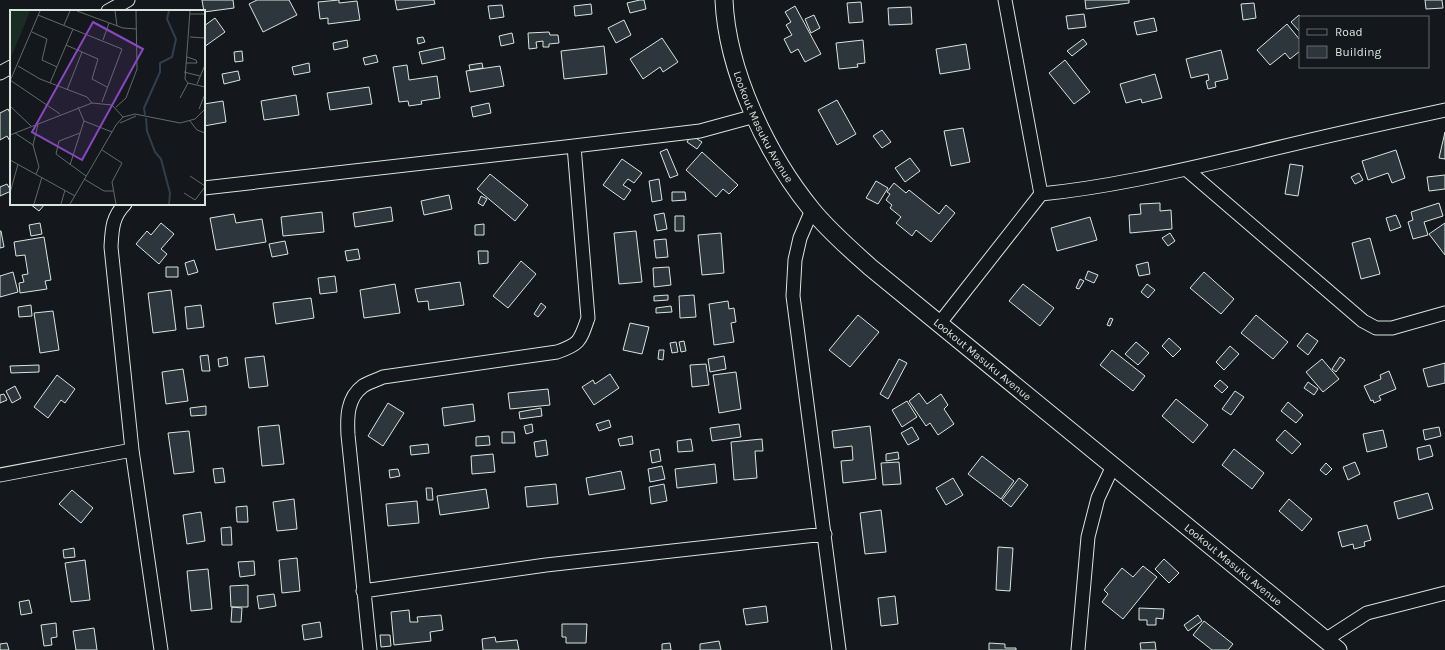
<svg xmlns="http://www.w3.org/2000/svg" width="1445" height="650" font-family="Karla,sans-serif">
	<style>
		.building { fill: #2c363c; stroke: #d8e6dc }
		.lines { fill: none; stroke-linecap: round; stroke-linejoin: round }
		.minor-casing { stroke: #d8e6dc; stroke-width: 15 }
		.tertiary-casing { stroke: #d8e6dc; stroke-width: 19 }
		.minor { stroke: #14181c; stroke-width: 13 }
		.tertiary { stroke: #14181c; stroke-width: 17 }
		.labels { text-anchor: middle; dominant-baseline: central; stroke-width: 3; stroke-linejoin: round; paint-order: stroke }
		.street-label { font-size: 11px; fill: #d8e6dc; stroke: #14181c }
		.inset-river { fill: none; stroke: #2f3f4d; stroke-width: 2 }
		.inset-road { fill: none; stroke: #626a69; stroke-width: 1 }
		.view { fill: #8948c3; fill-opacity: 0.15; stroke: #8948c3; stroke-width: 2 }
		.inset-edge { fill: none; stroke: #d8e6dc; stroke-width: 2 }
	</style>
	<rect width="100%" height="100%" fill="#14181c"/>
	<path class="building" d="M202 0H233L234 8 204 12Z
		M257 0H289L297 15 263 32 249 4Z
		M339 0V3L357 1 360 20 328 24V18L320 19 318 2Z
		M395 0H434L435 4 397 10Z
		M640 0H644L646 9 630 13 627 3Z
		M1085 0H1129V3L1086 9Z
		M1425 0H1442L1443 8 1426 9Z
		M861 2 863 22 849 23 847 3Z
		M1254 3 1256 18 1243 20 1241 4Z
		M591 4 592 14 575 16 574 6Z
		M502 5 504 17 490 19 488 6Z
		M795 6 821 54 805 62 798 49 791 53 784 39 792 35 786 25 791 22 785 12Z
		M911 7 912 24 889 25 888 8Z
		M1084 14 1086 27 1068 29 1066 16Z
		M814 15 820 28 811 33 805 19Z
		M1299 15 1300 17V32L1291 22Z
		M215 18 225 32 204 47V26Z
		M1154 18 1157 31 1137 35 1134 22Z
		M624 20 631 35 616 43 608 28Z
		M1287 24 1300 40V51L1290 59 1285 53 1270 65 1257 50Z
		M549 32 550 35H558L559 43 549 44V47H543V41L536 42 537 48 529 49 528 33Z
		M512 33 514 43 501 46 499 36Z
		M423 37 425 42 418 44 417 38Z
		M662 38 678 62 663 72 660 67 643 79 630 59Z
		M1083 39 1087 44 1072 56 1067 51Z
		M347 40 348 47 334 50 333 43Z
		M863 40 865 63 857 64 858 67 839 69 836 43Z
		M966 44 970 69 940 74 936 49Z
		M604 46 607 74 564 79 561 51Z
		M443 47 445 59 422 64 419 52Z
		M1221 50 1228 79 1215 82 1216 87 1208 89 1206 81 1209 80 1208 74 1191 78 1186 59Z
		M242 51 243 61 235 62 234 52Z
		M376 55 378 62 365 65 363 58Z
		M1065 60 1090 92 1074 104 1049 73Z
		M309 63 310 72 294 75 292 67Z
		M482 63 483 68 470 70 469 65Z
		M407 65 409 80 437 76 440 98 421 101 422 104 409 106 408 101 399 102 393 67Z
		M500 66 504 86 470 92 466 71Z
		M238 71 240 80 224 84 222 74Z
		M1155 74 1162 98 1142 103 1141 99 1126 103 1120 84Z
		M369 87 372 104 330 110 327 93Z
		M296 95 299 115 264 120 261 101Z
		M837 100 856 134 837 145 818 110Z
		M223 101 226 122 204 126V104Z
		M489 103 491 113 473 117 471 107Z
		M8 109 11 115V143L7 136 0 140V113Z
		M963 128 970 162 951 166 944 131Z
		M882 130 891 142 882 148 873 136Z
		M1445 132V159L1439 158Z
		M691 135 702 142 697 149 687 142Z
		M667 149 678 175 670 178 660 152Z
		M1396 150 1405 178 1392 183 1388 173 1368 180 1362 161Z
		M702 152 738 185 729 194 723 189 716 197 686 170Z
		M910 158 920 171 905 182 895 168Z
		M622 159 642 173 634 183 628 179 623 185 631 190 624 200 603 185Z
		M1290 164 1303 166 1298 196 1285 194Z
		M1359 173 1363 180 1355 184 1351 177Z
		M490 174 528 205 515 221 477 189Z
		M1445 175V189L1429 191 1427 177Z
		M659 179 662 200 652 202 649 181Z
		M876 181 888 188 878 204 866 198Z
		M894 183 906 193 909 190 939 214 946 205 955 213 931 242 916 230 912 236 896 223 901 217 890 208 892 205 886 200 890 194 887 192Z
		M7 184 11 191 0 196V187Z
		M672 192H685L686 200 672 201Z
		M449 195 452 209 424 215 421 201Z
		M481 196 487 199 483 206 478 203Z
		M1160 203V211L1171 210 1172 229 1130 233 1129 215 1141 214 1140 204Z
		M1439 203 1443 216 1424 222 1428 235 1413 239 1408 222 1413 220 1411 212Z
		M30 204H45L39 211Z
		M391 207 393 221 355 227 353 213Z
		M322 212 324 232 283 236 281 217Z
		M664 213 667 229 657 231 654 215Z
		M234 214 236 223 262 219 266 242 216 250 210 218Z
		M1396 215 1401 227 1390 231 1386 218Z
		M675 216H684V231H675Z
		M1090 217 1097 240 1057 251 1051 228Z
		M40 223 42 234 31 236 29 225Z
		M161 223 174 234 161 249 167 254 159 264 136 244 147 231 151 235Z
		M1445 223V255L1429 234Z
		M484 224V235H475V225Z
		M0 231H1L4 247 0 248Z
		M636 231 642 282 619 284 614 233Z
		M721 233 724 273 702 275 698 235Z
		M1170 233 1175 241 1168 246 1162 238Z
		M44 237 51 280 45 281 47 289 20 293 19 283 24 282 22 275 28 274 25 255 16 256 14 242Z
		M1370 238 1380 274 1361 279 1352 243Z
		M666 239 668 257 656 258 654 240Z
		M285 241 288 254 272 257 269 244Z
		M358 249 360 259 347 261 345 251Z
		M478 251H488V263L479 264Z
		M194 260 198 272 188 275 185 263Z
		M521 261 536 274 508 308 493 296Z
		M1148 262 1150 274 1139 276 1136 265Z
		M166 267H178V277H166Z
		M669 267 671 285 654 287 653 268Z
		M1088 271 1098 275 1094 283 1085 279Z
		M13 272 18 292 0 297V276Z
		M1204 272 1234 299 1221 314 1190 288Z
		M335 276 337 292 320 294 318 278Z
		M1080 279 1084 281 1079 289 1076 288Z
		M460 282 464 305 429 310 428 301 418 302 415 289Z
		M395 284 400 313 364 318 360 290Z
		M1023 284 1054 308 1040 326 1009 301Z
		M1147 284 1155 290 1148 298 1141 292Z
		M171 290 176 330 153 333 148 293Z
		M668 295V300L654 301V296Z
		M694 295 696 317 680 318 679 296Z
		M311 298 314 318 276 324 273 303Z
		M728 301 729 309 734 308 736 322 731 323 734 342 714 345 709 304Z
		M541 303 546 307 538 317 534 314Z
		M31 305 32 316 19 317 18 307Z
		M201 305 204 327 187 329 185 307Z
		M671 306 672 312 656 313V308Z
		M53 311 59 350 40 353 34 313Z
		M858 315 879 332 850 367 829 350Z
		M1256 315 1288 342 1273 359 1241 333Z
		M1110 318 1113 319 1110 326 1107 325Z
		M630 323 649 327 642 354 623 350Z
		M1307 333 1318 341 1308 355 1297 346Z
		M1169 338 1181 349 1173 357 1162 346Z
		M684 341 686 351 681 352 679 342Z
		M676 342 678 352 672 353 670 343Z
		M1136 342 1149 353 1138 365 1125 354Z
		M1230 346 1239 354 1224 370 1216 362Z
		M659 350H664L663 360 658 359Z
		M1112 350 1145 376 1133 391 1100 365Z
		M208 355 210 371H202L200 356Z
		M264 356 268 386 249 388 245 358Z
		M724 356 726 369 710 372 708 359Z
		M227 357 228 365 219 367 218 359Z
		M1340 357 1345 360 1336 372 1332 369Z
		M899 359 907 363 888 399 880 394Z
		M1322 359 1339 379 1323 392 1306 372Z
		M1445 363V383L1428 387 1423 369Z
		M706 364 709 385 692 387 690 365Z
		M39 365V372L11 373 10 366Z
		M183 369 188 401 166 404 162 372Z
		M1389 371 1396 389 1379 396 1381 400 1374 403 1373 400 1371 401 1364 386 1381 379 1380 375Z
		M736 372 741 409 719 413 713 375Z
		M610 374 619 388 594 405 582 387 593 380 595 384Z
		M57 375 75 389 65 403 61 400 48 418 34 407Z
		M1220 380 1228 387 1222 393 1214 386Z
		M1308 382 1318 389 1314 395 1304 388Z
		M15 386 21 398 12 403 6 391Z
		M548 389 550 405 510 409 508 393Z
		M1235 391 1244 397 1231 415 1222 409Z
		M919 393 927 404 941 394 948 405 944 409 954 424 938 435 930 423 926 426 909 401Z
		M4 394 7 400 0 403V395Z
		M1176 399 1208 425 1193 443 1162 416Z
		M907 401 917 417 902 427 892 410Z
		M1288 402 1303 415 1296 423 1281 411Z
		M388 403 404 413 383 446 368 436Z
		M473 404 475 421 444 426 442 408Z
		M206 406V415L191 416 190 408Z
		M541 408 542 416 520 419 519 412Z
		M609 420 611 427 599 431 596 424Z
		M532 424 533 432 526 434 524 426Z
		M739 424 741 437 712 441 710 428Z
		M279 425 284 464 262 466 258 427Z
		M870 426 876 479 843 483 841 461 853 460 852 446 834 448 832 431Z
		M912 427 919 439 908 445 901 433Z
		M1439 427 1441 436 1425 440 1423 430Z
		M1285 430 1301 444 1292 454 1276 440Z
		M1383 430 1387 447 1367 452 1363 434Z
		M189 431 194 472 174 474 168 433Z
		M502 432H514L515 443H502Z
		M489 436 490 445 476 446V437Z
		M632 436 633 444 620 446 618 439Z
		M691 439 693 451 678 452 677 441Z
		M762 439 763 451H755L757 478 734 480 731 442Z
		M546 440 548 455 536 457 534 442Z
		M428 444 429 453 411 455 410 446Z
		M1430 445 1433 456 1419 460 1417 448Z
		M659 449 661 461 652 463 650 451Z
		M1234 449 1264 473 1252 489 1222 465Z
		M898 452 899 459 886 461V454Z
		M493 454 495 472 472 474 471 456Z
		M982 456 1014 481 1001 499 968 474Z
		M899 462 901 484 883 485 881 463Z
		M1355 462 1360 474 1348 480 1343 467Z
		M1326 463 1332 469 1326 475 1320 470Z
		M715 464 717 483 677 488 675 469Z
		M662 466 665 479 650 482 648 469Z
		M223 468 225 482 215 483 213 469Z
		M398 469 400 476 390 478 389 470Z
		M621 471 625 489 589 495 586 478Z
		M953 478 963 495 946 505 936 488Z
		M1019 478 1028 485 1011 507 1002 500Z
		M556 484 558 504 527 507 525 487Z
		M664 484 667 501 651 504 649 487Z
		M426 488H432L433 500H427Z
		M486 489 489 508 440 515 437 496Z
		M72 490 93 508 81 523 59 504Z
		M1428 493 1433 509 1398 519 1394 502Z
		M294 499 297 529 277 531 273 502Z
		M1289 499 1312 519 1302 531 1279 511Z
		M417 501 419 523 388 526 386 504Z
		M247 506 248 522H237L236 507Z
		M881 510 886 552 865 554 860 513Z
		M201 512 205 541 187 544 183 515Z
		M1367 525 1371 540 1364 542 1365 546 1354 549 1353 544 1342 547 1338 532Z
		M231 527 232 545H222L221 528Z
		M998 547 1013 548 1010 591 996 590Z
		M74 548 75 557 64 558 63 550Z
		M297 558 300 591 282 593 279 560Z
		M1164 559 1179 573 1169 583 1155 569Z
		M85 560 90 600 71 602 65 563Z
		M254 561 255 575 240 577 238 562Z
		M1143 566 1157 577 1123 619 1102 602 1108 594 1104 590 1122 568 1133 577Z
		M208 569 212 609 191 611 187 571Z
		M248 585V607H231L230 586Z
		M274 594 276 606 259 609 257 596Z
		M895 596 898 624 881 626 878 598Z
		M29 600 32 613 21 615 19 602Z
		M766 606 768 622 746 625 743 609Z
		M232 607 242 608 241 622H231Z
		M1139 608 1164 609 1163 619 1156 618V625H1147V620H1139Z
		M409 610 410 622H418L417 617 441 615 443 630 430 632 431 641 394 645 391 612Z
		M1198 615 1202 621 1188 631 1184 625Z
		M1204 621 1233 644 1228 650H1212L1193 635Z
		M320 622 322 637 304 640 302 625Z
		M56 623 57 637 51 638 52 645 44 646 41 625Z
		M562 624H587L586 643H566V637H562Z
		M94 628 97 650H76L73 631Z
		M380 635H390L391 646 381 647Z
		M495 637 496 642 517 640 519 650H483L482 639Z
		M719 641 721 650H700V644Z
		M1155 642 1156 650H1141L1140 643Z
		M7 643 9 650H0V644Z
		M670 643 671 650H662V644Z
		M989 643 1005 644V648H1016V650H989Z"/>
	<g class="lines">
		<g class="minor-casing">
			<path id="minor" d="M1005 0 1041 194
				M108 11 128 0
				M0 73 11 67
				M1186 169 1363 321 1376 328H1392L1445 313
				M204 188 574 146 700 131 755 116
				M125 204C112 217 112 230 111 247L132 450 161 650
				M812 210 800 238 795 260 793 296 839 650
				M939 324 1041 194C1112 187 1182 170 1252 154 1316 138 1380 124 1445 110
				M0 475 132 450
				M363 591 546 565 825 534
				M1325 640 1367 613 1445 593
				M370 650 348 435C347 417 347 398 363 386 369 382 377 380 383 377L557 352C580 344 580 341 588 318L574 146
				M1078 650 1088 537 1098 498 1113 466"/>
		</g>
		<g class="tertiary-casing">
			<g id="tertiary">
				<path id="s1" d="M724 0C727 71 767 155 812 210 829 231 850 249 870 267L1338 650"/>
			</g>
		</g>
		<use href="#minor" class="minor"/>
		<use href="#tertiary" class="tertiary"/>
	</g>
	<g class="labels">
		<g class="street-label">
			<text stroke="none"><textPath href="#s1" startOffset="134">Lookout Masuku Avenue</textPath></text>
			<text stroke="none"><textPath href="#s1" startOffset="458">Lookout Masuku Avenue</textPath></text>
			<text stroke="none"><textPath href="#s1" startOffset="782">Lookout Masuku Avenue</textPath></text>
		</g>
	</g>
	<g transform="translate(10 10)">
		<rect width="195" height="195" fill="#14181c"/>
		<path d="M0 1H20L0 50Z" fill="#1a2d24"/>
		<path class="inset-river" d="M135 105 134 98 150 62V53L162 47 166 29 157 9 159 1M136 108 137 121 145 142 151 149 160 183 159 194"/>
		<path class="inset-road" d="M67 1 113 18 127 19M105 1 107 16M180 1 175 69 178 73 195 77M180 4H195M28 5 112 39 92 92M54 15 60 1M22 22 37 29 32 50 47 57M180 27 195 28M93 30 99 13M56 35 88 49 82 69 97 77M176 53H187L186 50 177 47M8 56 30 69 77 87 82 93M174 62 190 66M0 70 50 104M0 71 30 1M40 73 63 19M187 74 195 55M57 80 72 42M170 88 178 73M0 96 21 116M106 97 116 88 127 59 126 1M189 99 195 84M74 111 102 122M180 111 187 120 195 123M110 113 126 106M5 123 23 135 29 157 26 164M70 123 49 131 46 144 76 166M0 125 82 93 102 95 113 107M23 135 28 114M92 140 112 153 102 172 106 194M0 150 65 186M60 155 74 111 68 97M180 166 195 176M74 169 94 181H103M0 183 8 154M174 183 185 190 195 177M24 194 32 167M51 194 55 180M60 194 106 115 113 107 125 104 170 113 185 109 195 99"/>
		<path class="view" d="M83 12 133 39 72 150 22 122Z"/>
		<rect width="195" height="195" class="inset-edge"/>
	</g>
	<rect x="1299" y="16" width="130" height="52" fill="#14181c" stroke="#626a69"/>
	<rect x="1307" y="29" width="20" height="6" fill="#14181c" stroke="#626a69"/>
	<text x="1335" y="36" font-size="12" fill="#d8e6dc">Road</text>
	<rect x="1307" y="46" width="20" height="12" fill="#2c363c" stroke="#626a69"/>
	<text x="1335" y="56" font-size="12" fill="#d8e6dc">Building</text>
</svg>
